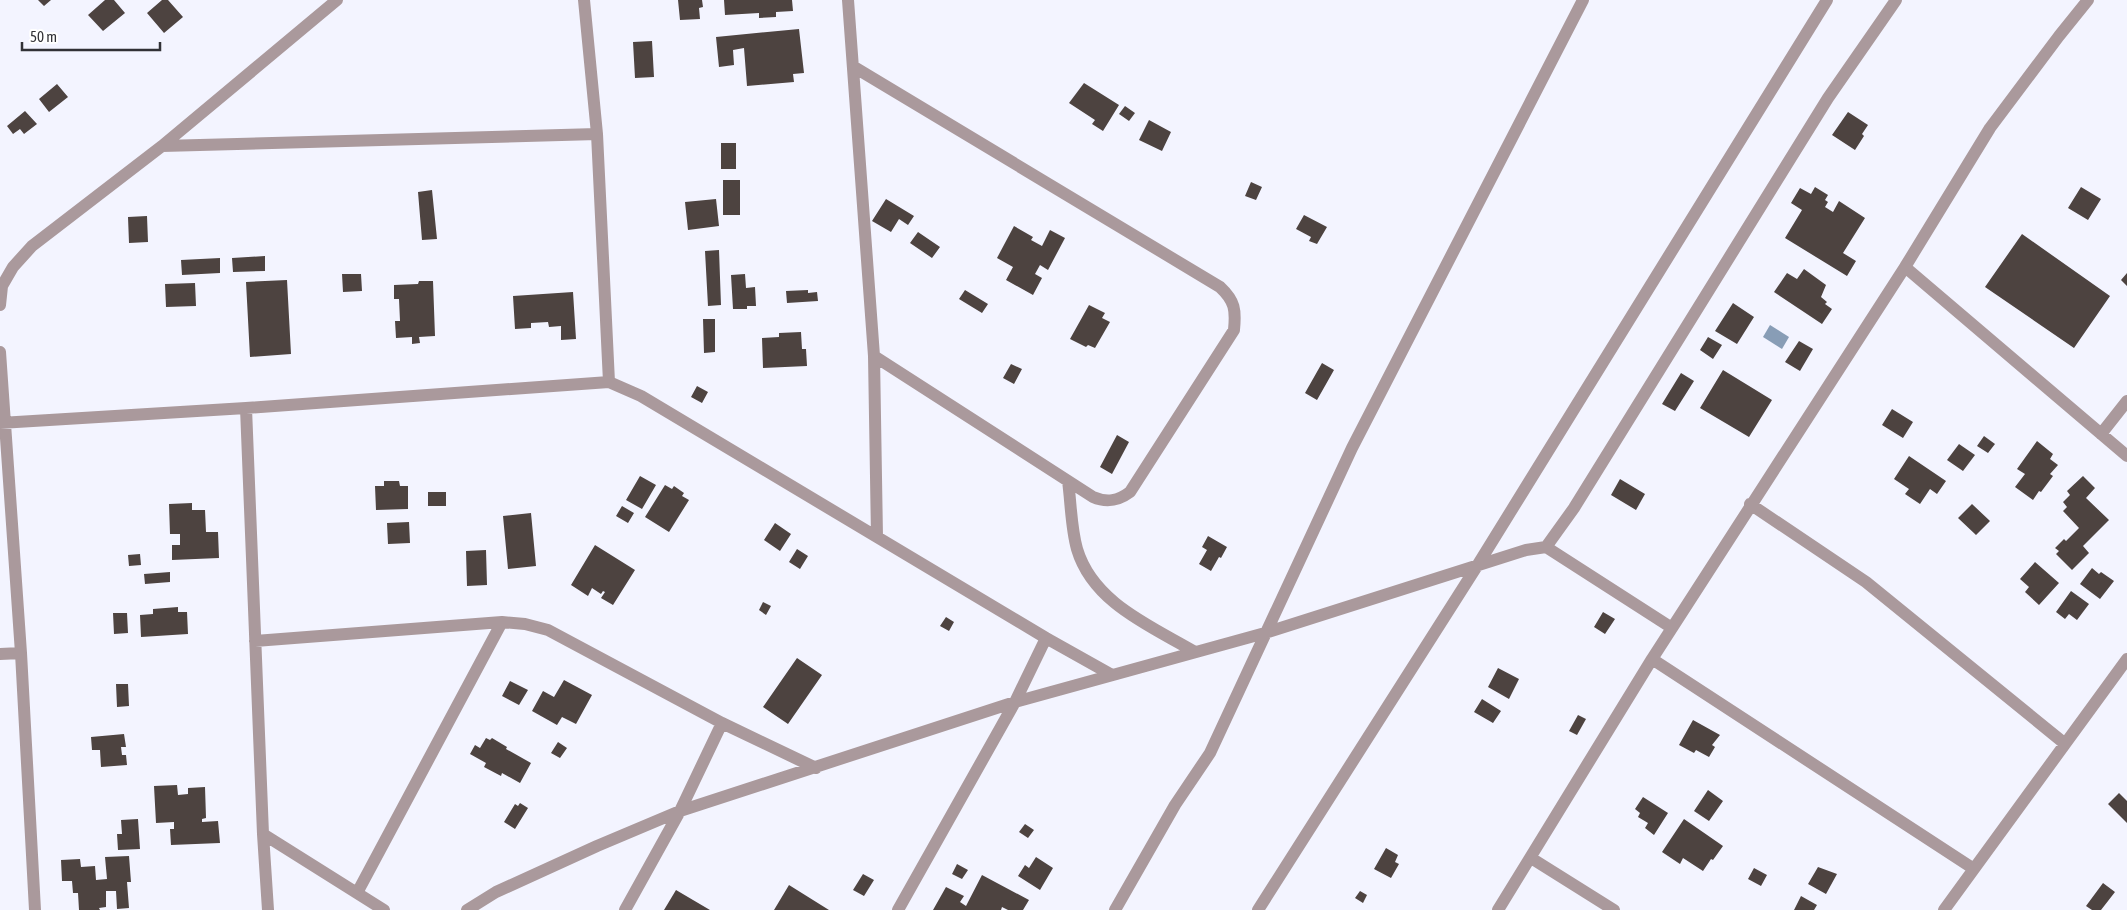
<svg xmlns="http://www.w3.org/2000/svg" width="2127" height="910" font-family="'Asap Condensed',sans-serif">
	<style>
		.water { fill: #889db6 }
		.building { fill: #4d4340 }
		.lines { fill: none; stroke-linecap: round; stroke-linejoin: round }
		.street { stroke: #aa999c; stroke-width: 12 }
	</style>
	<rect width="100%" height="100%" fill="#f3f4ff"/>
	<path class="water" d="M1770 325 1789 337 1782 349 1763 337Z"/>
	<path class="building" d="M38 0H51L44 6Z
		M105 0H114L125 13 103 31 88 15Z
		M162 0H168L183 17 164 33 147 13Z
		M678 0H702L703 7 699 8 700 19 680 20Z
		M724 0H792L793 11 776 12V17L759 18V13L725 15Z
		M799 29 804 73 793 74 794 82 747 86 744 48 733 50 734 65 719 67 716 37Z
		M652 41 654 77 635 78 633 42Z
		M1084 83 1119 105 1103 131 1092 124 1095 120 1069 103Z
		M57 84 68 97 49 112 39 99Z
		M1125 106 1135 113 1129 121 1119 114Z
		M25 111 37 124 24 134 20 129 13 134 7 126Z
		M1848 112 1868 125 1862 134 1864 136 1855 150 1832 135Z
		M1149 120 1171 132 1162 151 1139 140Z
		M721 143H736V169H721Z
		M723 180H740V215H723Z
		M1251 182 1262 187 1256 200 1245 196Z
		M1815 187 1828 195 1825 200 1828 202 1825 207 1833 212 1839 201 1865 218 1843 253 1856 261 1847 276 1785 238 1802 210 1791 203 1800 188 1811 194Z
		M2081 187 2101 199 2088 220 2068 208Z
		M432 190 437 239 422 240 418 192Z
		M716 199 719 226 688 230 685 202Z
		M886 199 914 216 908 225 899 219 891 232 872 221Z
		M1304 215 1327 227 1317 244 1309 241 1311 237 1296 229Z
		M147 216 148 242 129 243 128 217Z
		M1014 226 1033 237 1031 240 1042 246 1050 230 1065 238 1048 270 1040 265 1035 274 1042 278 1033 295 1006 280 1013 267 997 258Z
		M918 232 940 247 932 258 910 243Z
		M2022 234 2110 296 2074 348 1985 287Z
		M719 250 721 305 708 306 705 251Z
		M265 256V271L233 272 232 258Z
		M220 258V273L182 275 181 260Z
		M1804 269 1826 285 1821 297 1827 302 1825 304 1832 309 1822 324 1774 292 1787 273 1797 279Z
		M2127 273V286L2121 280Z
		M342 274H361L362 291 343 292Z
		M745 274 746 288 755 287 756 306H747V309H733L731 275Z
		M287 280 291 354 250 357 246 282Z
		M419 281H433L435 336 419 337 420 343 412 344V337L396 338 395 321H400L399 299H394V285L418 284Z
		M195 283 196 306 166 307 165 284Z
		M808 290V293L817 292 818 301 787 303 786 291Z
		M965 290 988 304 982 313 959 299Z
		M573 292 576 339 561 340V326L549 327 548 322 531 323V328L515 329 513 296Z
		M1733 303 1754 317 1737 344 1715 331Z
		M1089 305 1105 313 1102 318 1110 322 1095 348 1088 345 1086 347 1070 339Z
		M703 319H715V352L704 353Z
		M801 332 802 349H806L807 366 763 368 762 338 779 337V333Z
		M1708 337 1722 345 1713 359 1700 350Z
		M1799 341 1813 349 1800 371 1785 362Z
		M1322 363 1334 370 1317 400 1305 393Z
		M1011 364 1022 369 1014 384 1003 378Z
		M1723 370 1772 400 1749 437 1700 408Z
		M1681 373 1694 381 1675 411 1662 404Z
		M697 386 708 392 702 403 691 397Z
		M1892 409 1913 422 1903 438 1882 425Z
		M1117 435 1129 442 1112 474 1100 467Z
		M1984 436 1995 444 1988 453 1977 446Z
		M2037 441 2053 454 2050 459 2058 465 2050 474 2053 476 2041 492 2039 491 2033 500 2015 487 2025 474 2017 469Z
		M1959 444 1975 455 1963 471 1947 460Z
		M1909 456 1946 481 1937 494 1930 489 1920 504 1905 494 1909 489 1894 479Z
		M640 476 656 485 642 509 626 500Z
		M2083 476 2095 488 2086 498 2109 520 2083 546 2089 553 2072 570 2056 554 2059 551 2055 548 2064 539 2066 541 2079 528 2063 511 2067 507 2063 502 2070 495 2067 491Z
		M1620 479 1645 494 1636 510 1611 495Z
		M384 481H399L400 486H408V509L376 510 375 486H384Z
		M665 485 672 489 674 486 684 493 682 496 689 500 669 532 645 517Z
		M428 492H446V506H428Z
		M192 503V510H205L206 532H218L219 558 172 560V545H180V534H170L169 504Z
		M1972 504 1990 521 1976 535 1958 518Z
		M622 506 634 513 628 523 616 516Z
		M531 513 536 566 508 569 503 516Z
		M409 522 410 543 388 544 387 523Z
		M775 523 791 534 780 551 764 540Z
		M1208 536 1227 547 1221 558 1219 557 1211 571 1199 564 1207 550 1202 547Z
		M595 545 635 570 613 605 601 598 605 592 603 591 601 594 592 588 588 596 571 585Z
		M797 549 808 556 800 569 789 562Z
		M486 550 487 585 467 586 466 551Z
		M140 554 141 565 129 566 128 555Z
		M2035 562 2059 583 2039 605 2025 592 2029 587 2020 579Z
		M2092 568 2099 574 2101 572 2114 581 2100 599 2080 584Z
		M170 572V582L145 584 144 574Z
		M2071 591 2089 604 2077 620 2069 614 2065 619 2056 612Z
		M763 602 771 606 766 615 759 610Z
		M178 607V612H187L188 634 141 637 140 615 153 614V609Z
		M1603 612 1615 619 1605 634 1594 627Z
		M113 613H127L128 633 114 634Z
		M946 617 954 622 949 631 940 626Z
		M797 658 822 675 788 724 763 707Z
		M1498 668 1519 679 1509 699 1488 687Z
		M564 680 592 695 576 724 562 717 557 725 532 711 543 691 554 697Z
		M510 681 528 690 519 705 502 696Z
		M116 684H128L129 706 117 707Z
		M1482 699 1501 711 1493 723 1474 712Z
		M1578 715 1586 719 1577 735 1569 731Z
		M1693 720 1720 735 1712 745 1715 747 1709 757 1696 750 1694 753 1679 745Z
		M124 734 126 747H121L122 755H126L127 765 101 767 100 750H92L91 737Z
		M486 738 490 740 492 738 507 747 506 749 531 763 520 783 502 773 501 776 484 767 486 763 470 754 475 745 480 748Z
		M558 742 567 748 560 758 551 753Z
		M177 785 178 795 188 794V788L205 787 206 818 202 819V822L218 821 220 843 171 845 170 829H174V822L156 823 154 786Z
		M1708 790 1723 801 1709 821 1694 811Z
		M2119 793 2127 801V823L2108 804Z
		M1643 797 1668 813 1654 835 1645 828 1648 823 1638 817 1640 813 1635 809Z
		M520 803 528 808 515 829 504 822 515 804 518 806Z
		M138 819 140 849 118 850 117 834H122L121 820Z
		M1684 819 1723 846 1713 860 1711 859 1703 871 1683 858 1680 864 1662 852Z
		M1025 824 1034 830 1028 838 1019 832Z
		M1386 848 1398 855 1395 862 1399 864 1391 878 1374 869Z
		M129 856 131 882H127L129 908 117 909 116 891H106V907L99 908 100 910H79L78 893H73L72 881H62L61 860 80 859 81 867 95 866 96 880 107 879 105 857Z
		M1036 857 1053 868 1040 890 1018 876 1025 865 1029 868Z
		M957 864 968 870 962 879 952 874Z
		M1818 867 1837 874 1826 894 1808 884Z
		M1754 868 1767 875 1761 886 1748 879Z
		M863 874 874 880 864 896 853 890Z
		M982 875 1029 900 1023 910H1008L1002 907 1001 910H933L946 887 964 896 960 902 966 906Z
		M2103 883 2115 892 2101 910H2092L2086 906Z
		M789 885 829 910H774Z
		M676 890 710 910H664Z
		M1360 891 1367 895 1363 903 1355 898Z
		M1801 896 1817 905 1814 910H1794Z"/>
	<g class="lines">
		<path class="street" d="M584 0 597 134 609 382
			M848 0 874 356 877 537
			M854 67 1220 287C1235 301 1236 310 1234 330L1130 492C1118 501 1107 503 1093 497L874 356
			M162 146 597 134
			M1905 267 2127 456
			M0 305 2 286 13 267 32 246 162 146 337 0
			M0 352 21 653 35 910
			M246 408 263 834 268 910
			M0 423 246 408 609 382 641 396 1046 638 1112 675
			M2101 434 2127 401
			M1068 481C1071 503 1071 528 1077 549 1093 603 1151 626 1195 652
			M1750 504 1866 582 2064 743
			M1546 547 1574 508 1828 98 1896 0
			M255 641 502 622 525 624 548 630 722 723 816 768
			M0 654 21 653
			M1652 659 1974 869
			M263 834 384 910
			M1531 858 1614 910
			M357 893 502 622
			M467 910 496 892 597 846 680 811 1015 702 1265 633 1526 550 1546 547 1672 628
			M625 910 680 811 722 723
			M898 910 1015 702 1046 638
			M1115 910 1175 805 1210 753 1352 448 1583 0
			M1258 910 1477 566 1827 0
			M1498 910 1652 659 1905 267 1990 128 2059 36 2088 0
			M1944 910 2127 659"/>
	</g>
	<path d="M22 42v8h138v-8" fill="none" stroke="#313136" stroke-width="2.5"/>
	<text x="30" y="42" font-size="15" fill="#313136" stroke="#ffffff" stroke-width="4" paint-order="stroke">50 m</text>
</svg>
